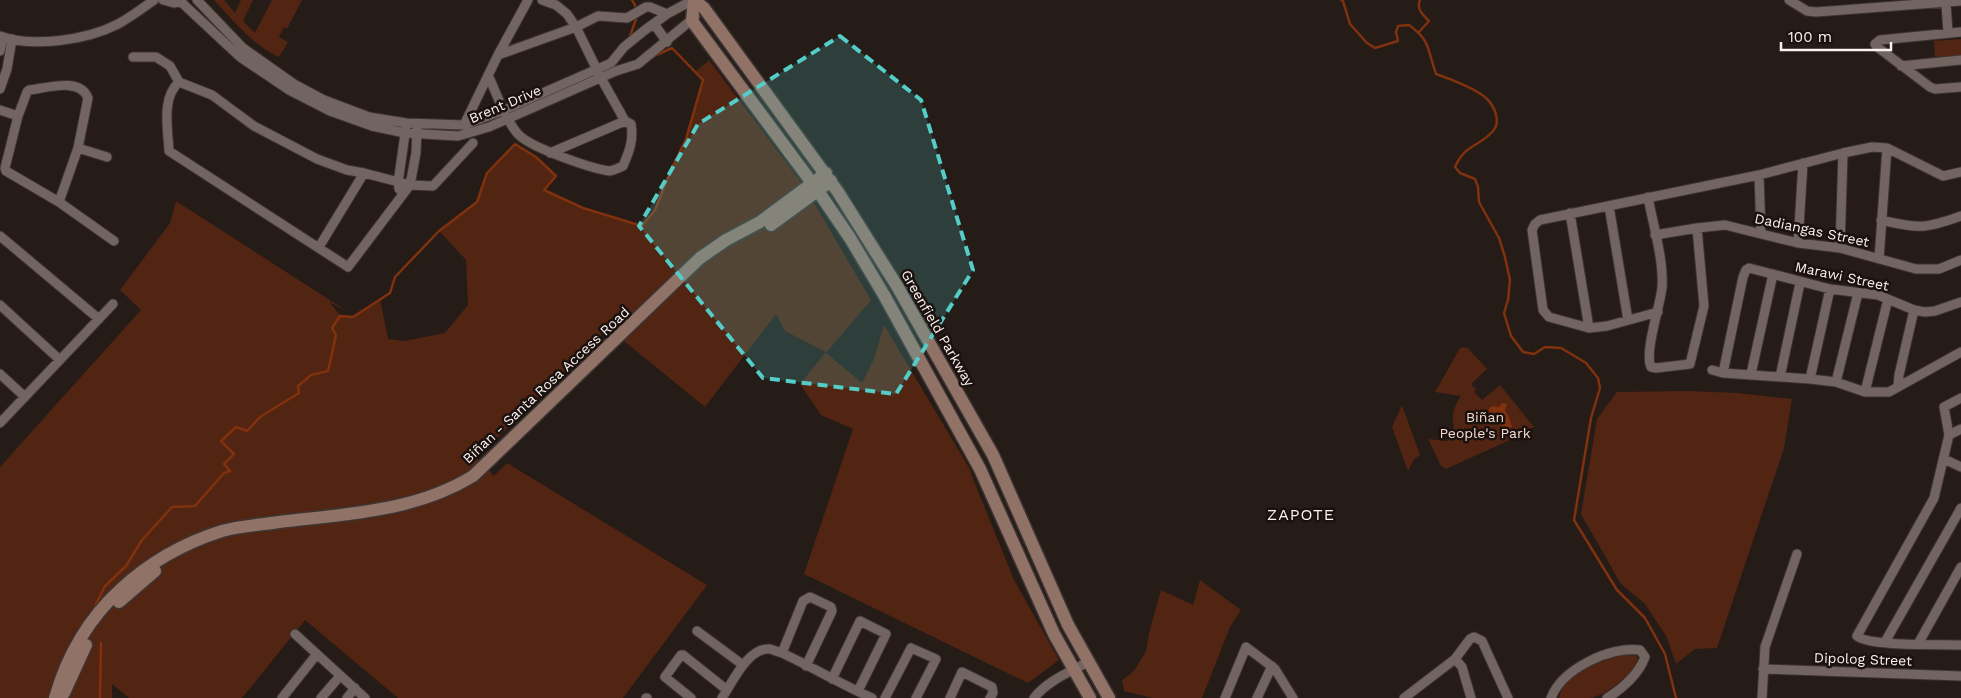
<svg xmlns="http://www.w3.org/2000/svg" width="1961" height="698" font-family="'Work Sans',sans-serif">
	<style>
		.green { fill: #522412 }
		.water { fill: #80310e }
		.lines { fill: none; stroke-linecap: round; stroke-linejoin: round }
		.stream { stroke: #80310e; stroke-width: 2.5 }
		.minor-casing { stroke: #3d3533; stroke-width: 11 }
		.secondary-casing { stroke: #3d3533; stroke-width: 15 }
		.minor { stroke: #726561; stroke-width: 9 }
		.secondary { stroke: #917267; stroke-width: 12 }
		.marked { fill: #54cdc8; fill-opacity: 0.2; stroke: #54cdc8; stroke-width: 4; stroke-dasharray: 10 6; stroke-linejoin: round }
		.labels { text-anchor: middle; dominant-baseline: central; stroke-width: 5; stroke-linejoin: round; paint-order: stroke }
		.street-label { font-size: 14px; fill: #faf3f0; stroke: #1b110e }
		.park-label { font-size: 14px; fill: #f3dbd2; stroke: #1b110e }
		.quarter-label { font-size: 16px; letter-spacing: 1px; fill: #faf3f0; stroke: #1b110e }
	</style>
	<rect width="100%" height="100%" fill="#251b17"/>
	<path class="green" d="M214 0H224L235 13 241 0H253L243 21 255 33 272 0H302L287 29 284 27 279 37 288 42 279 57C253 46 233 20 214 0Z
		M1961 39V56L1935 58 1934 41Z
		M709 60 804 186 871 300 826 353 862 383 874 359 884 325 968 466 1014 580 1059 660 1028 683 804 574 853 429 821 415 800 384 826 352 785 331 776 314 705 407 608 328 477 458 494 476 507 463 707 585 623 698H398L305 620 242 698H129L112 684V698H0V467L141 310 120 290 170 223 176 201 350 313 329 302 341 316 353 317 380 299 388 339 404 341 445 333 468 305 466 260 439 231 477 202 487 173 515 144 536 157 556 176 545 190 583 208 642 226 655 210 671 170 686 139 703 80 695 72Z
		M1464 347 1468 348 1487 369 1471 384 1476 390 1474 392 1482 400 1500 385 1534 427 1510 440 1446 469 1441 466 1428 439 1448 441 1449 433 1454 427C1451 415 1454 406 1461 396L1435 392 1460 348Z
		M1688 391 1737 393 1792 399 1784 448 1717 648 1695 649 1676 664 1666 636 1645 604 1621 584 1581 514 1597 419 1617 392Z
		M1402 405 1420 455 1414 459 1408 471 1392 427Z
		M1200 580 1241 610 1230 627 1202 698H1152L1124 691 1122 680 1134 671 1146 651 1149 633 1161 590 1193 605Z
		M1622 654 1636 655 1638 659C1633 674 1606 696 1590 698 1580 698 1569 698 1559 698 1563 675 1602 660 1622 654Z"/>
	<path class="water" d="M1502 403 1507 404 1505 411 1508 415 1512 426 1506 434 1500 423 1499 416 1490 415 1489 408 1493 406 1499 407Z"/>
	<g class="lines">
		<path class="stream" d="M632 0 636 7
			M1341 0 1343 1 1350 24 1367 43 1375 48 1398 41 1396 32 1398 26 1409 25C1431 41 1427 49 1436 74 1448 78 1479 90 1487 99 1495 107 1501 122 1493 131 1479 147 1465 144 1455 167L1460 173 1475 179 1478 187 1479 202 1499 238 1505 257 1510 280 1508 300 1504 313 1511 336 1523 352 1534 354 1545 347 1561 348 1586 363 1598 378 1600 388 1591 418 1574 520 1617 590 1645 618 1665 654 1676 698
			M1419 32 1429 21C1423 15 1416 9 1420 0
			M629 39 636 19
			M95 606 105 586 126 566 142 540 172 507 195 506 224 473 230 471 224 464 234 454 221 441 236 427 247 431 260 417 299 393 298 386 311 375 328 371 336 335 332 328 340 316 353 317 390 293 395 277 439 231 477 202 487 173 515 144 536 157 556 176 544 190 583 208 642 226 655 210 671 170 686 139 703 80 672 48 652 57
			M100 698 101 643"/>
		<g class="minor-casing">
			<path id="minor" d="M163 0 174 3 182 0
				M197 0 243 48 294 84 324 100 369 117 406 123 464 125 504 110 611 63 624 47 645 30 667 14 693 0
				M1789 0 1807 11 1816 12 1961 1
				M180 1 240 57 289 90 330 111 372 126 405 133 458 136 489 127 616 71 638 64 695 17
				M1946 3 1948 33
				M654 24 667 42
				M1961 32 1880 40 1875 44 1876 46 1930 87 1935 89 1961 87
				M0 36C33 48 87 40 118 24 131 17 143 8 154 0
				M0 51 3 37
				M498 55 576 27 598 16 627 18 646 7H650L667 14
				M133 57H156L170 66 179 82 212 95 254 126 317 159 347 170 364 173 319 247
				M1901 66 1961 60
				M488 75C497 94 504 117 517 133 528 147 590 168 609 171 613 171 618 168 623 166 629 152 634 140 631 124L625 121 601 78 576 27 567 14 556 5 542 0
				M179 82C161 98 168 129 169 151L348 267 410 185 416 153 417 129
				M0 89 7 69 12 39
				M0 110 18 116
				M464 125 498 55 528 0
				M78 148 107 157
				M550 153 625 121
				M364 173 410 185 433 186 473 143
				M1759 175 1761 233
				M399 189 398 183 406 127
				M1648 197C1653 225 1664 260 1662 288 1660 306 1644 353 1651 367L1656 368 1690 364 1704 306 1697 228
				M59 202 78 148 88 98C80 77 47 88 29 90L27 92 18 116 5 168 6 171 59 202 114 241
				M1609 206 1628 320
				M1570 213 1589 328
				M1881 220C1919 229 1925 229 1961 216
				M1655 235 1697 228 1725 225 1798 243 1840 248 1916 269H1939L1961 260
				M0 236 99 319
				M1798 243 1803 163
				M1840 248 1843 153
				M1879 259 1887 148
				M0 305 60 360
				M1658 312 1607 326 1589 328 1549 317 1543 310 1532 230 1535 224 1540 220 1759 175 1843 153 1872 147 1887 148 1943 176 1961 172
				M1712 370 1723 373 1810 379 1836 382 1865 392H1889L1961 352
				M1723 373 1743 277 1746 270 1749 268 1830 289 1878 295 1914 310 1925 312 1935 311 1961 302
				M0 374 25 397
				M1751 374 1773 274
				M1780 377 1800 283
				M1810 379 1830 289
				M1836 382 1858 293
				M1898 386 1899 375 1914 310
				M1865 392 1888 299
				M1961 398 1944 407 1949 435 1934 498 1857 636C1869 647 1942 644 1961 645
				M0 423 113 304
				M1949 435 1961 429
				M1944 459 1961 467
				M697 631 743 665
				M295 634 365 698
				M1885 642 1961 508
				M1918 644 1961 567
				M1455 659 1462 667 1471 698
				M806 666 832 611 831 607 810 597 803 601 782 653C812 667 841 684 872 698
				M1763 669 1961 676
				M832 679 860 621 886 634 858 691
				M282 698 317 654
				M321 698 340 676
				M347 698 355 688
				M646 698H647
				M691 698 665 677 681 655H683L727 690
				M722 698C732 683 748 647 770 649 774 650 778 652 782 653
				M885 698 911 648 936 659 916 698
				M950 698 962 672 992 687 993 693 990 698
				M1034 698C1047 681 1070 672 1088 662
				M1225 698 1246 647 1275 669 1293 698
				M1257 698 1272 666
				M1404 698 1455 659 1470 639 1474 637 1482 641 1508 698
				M1551 698C1562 669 1610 646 1640 650L1645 657C1639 674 1622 689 1607 698
				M1762 698 1765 647 1797 554"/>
		</g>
		<g class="secondary-casing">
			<path id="secondary" d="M694 0 704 8 838 192 897 286 993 455 1068 625 1109 698
				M694 0 692 21 818 191 850 238 884 295 980 469 1054 634 1090 698
				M771 225 831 181
				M119 602 155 571
				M64 693 86 645
				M55 698C67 656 89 618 121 589 150 562 184 543 222 531 240 526 260 525 279 522 344 514 415 512 473 476L700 258 726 240 760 222 826 173"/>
		</g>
		<use href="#minor" class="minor"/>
		<use href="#secondary" class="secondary"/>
	</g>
	<path class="marked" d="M840 36 921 100 973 270 896 394 763 378 639 226 698 124Z"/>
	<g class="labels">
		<g class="street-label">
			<text transform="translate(505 104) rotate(-23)">Brent Drive</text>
			<text transform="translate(1812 230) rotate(12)">Dadiangas Street</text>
			<text transform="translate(1842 276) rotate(12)">Marawi Street</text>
			<text transform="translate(938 328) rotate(60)">Greenfield Parkway</text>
			<text transform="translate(546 385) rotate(-43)">Biñan - Santa Rosa Access Road</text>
			<text transform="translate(1863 659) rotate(2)">Dipolog Street</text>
		</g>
		<g class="park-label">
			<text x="1485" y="417">Biñan<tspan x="1485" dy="16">People's Park</tspan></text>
		</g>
		<g class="quarter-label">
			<text x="1301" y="514">ZAPOTE</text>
		</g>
	</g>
	<path d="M1781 42v8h110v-8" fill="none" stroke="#faf3f0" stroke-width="2.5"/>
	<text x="1788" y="42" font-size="15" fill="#faf3f0" stroke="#1b110e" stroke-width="4" paint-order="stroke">100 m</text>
</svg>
